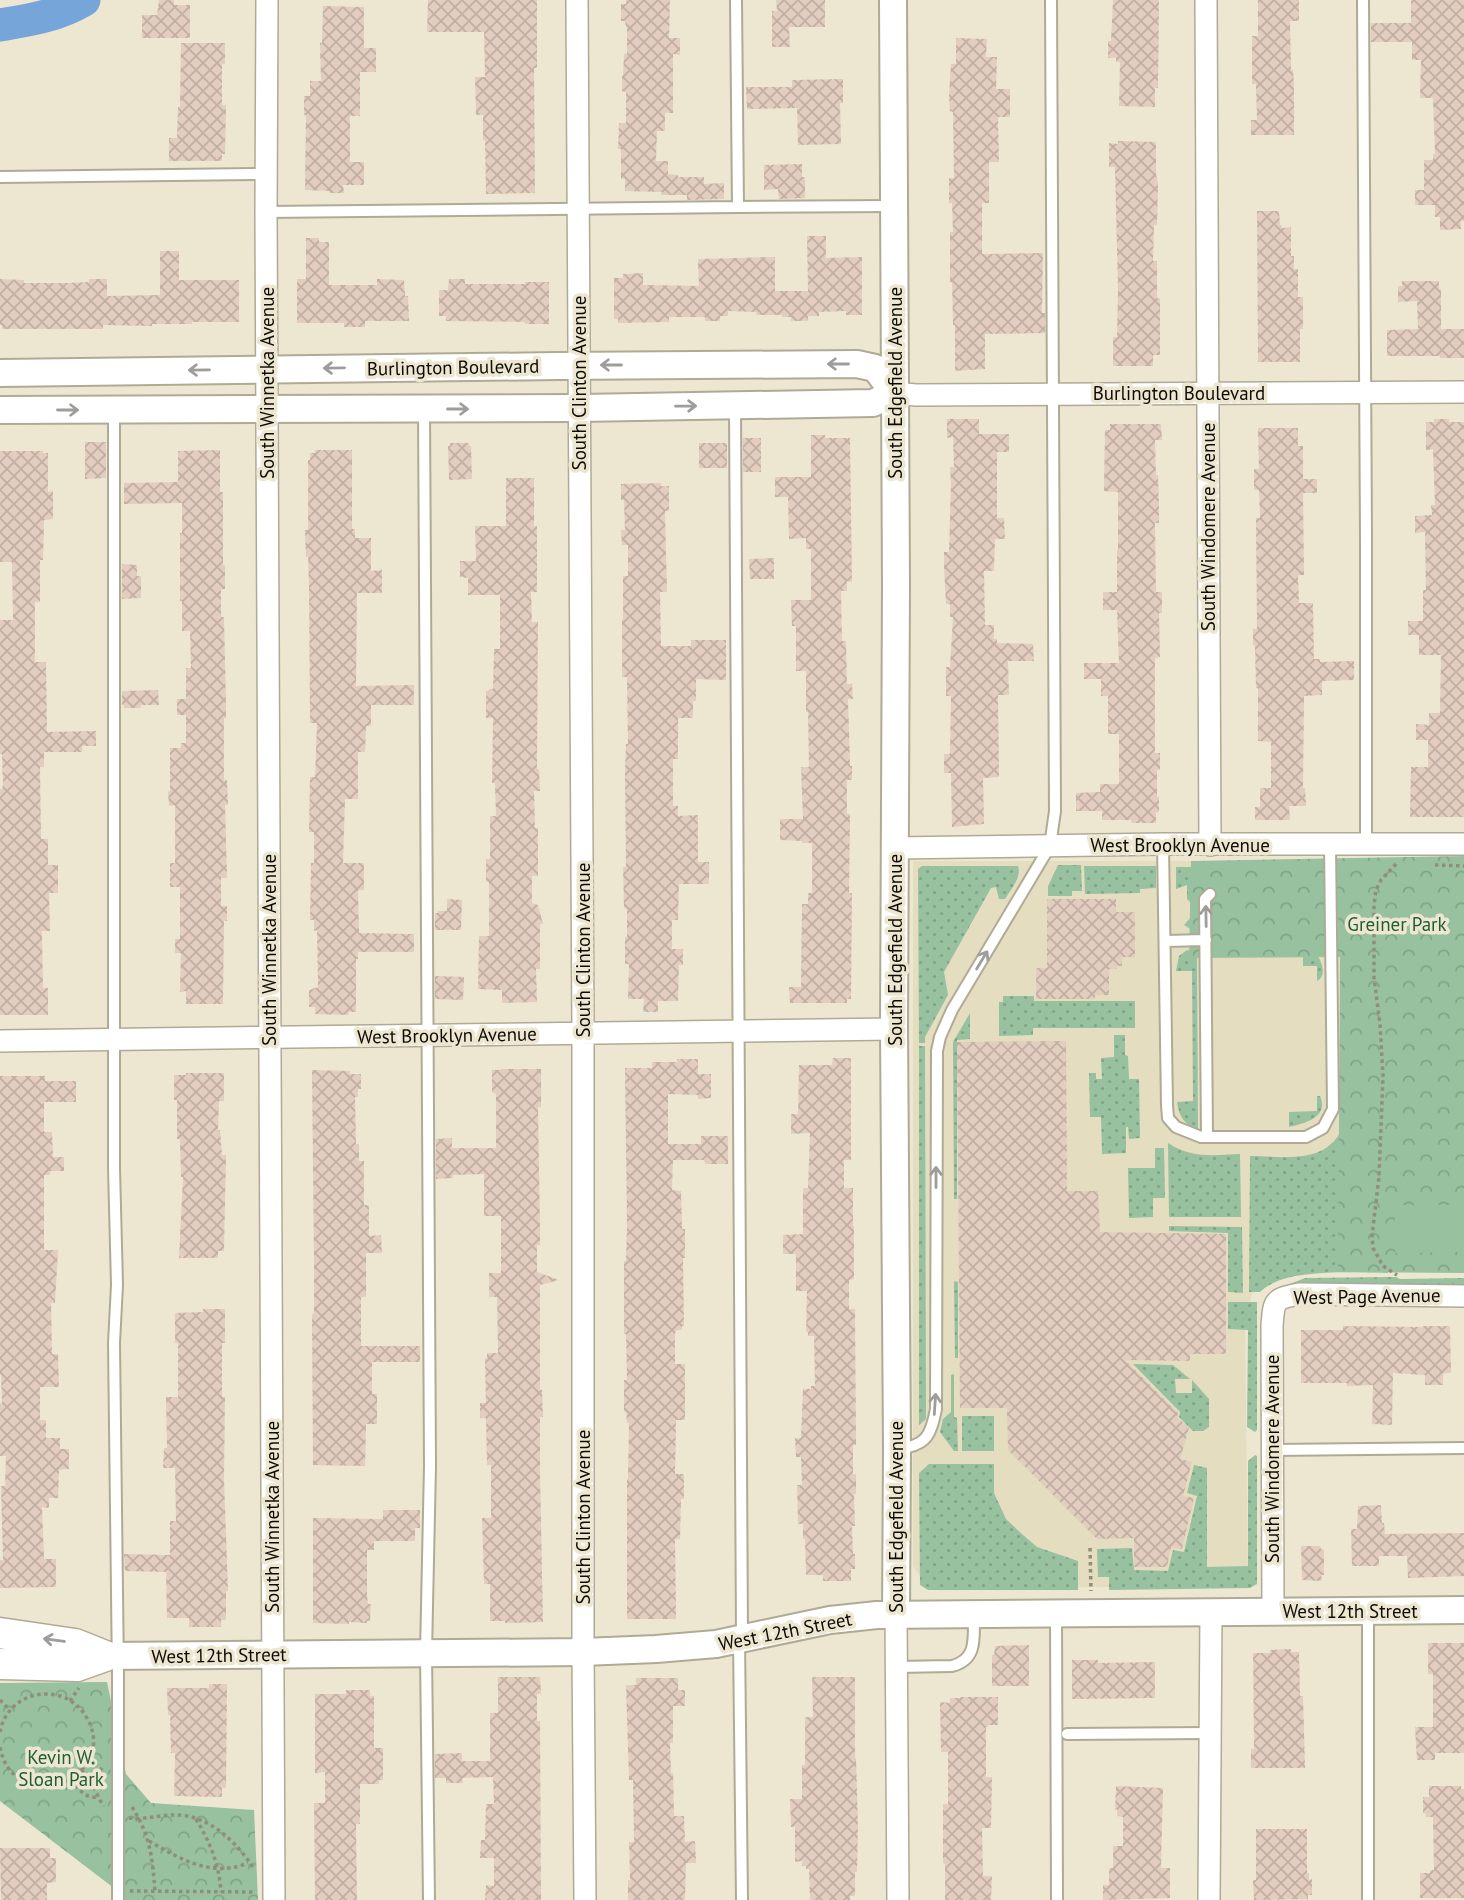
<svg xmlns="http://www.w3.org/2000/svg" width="1464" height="1900" font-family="'PT Sans',sans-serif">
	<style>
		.built { fill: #e5ddbf }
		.grass { fill: url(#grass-dots) }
		.forest { fill: url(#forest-crowns) }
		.pitch { fill: #97c19f }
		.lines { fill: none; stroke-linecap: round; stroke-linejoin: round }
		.river { stroke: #75a5d9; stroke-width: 33 }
		.building { fill: url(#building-cross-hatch) }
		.service-casing { stroke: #afaa95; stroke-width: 14 }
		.minor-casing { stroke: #afaa95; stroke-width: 24 }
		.tertiary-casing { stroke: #afaa95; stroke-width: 30 }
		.secondary-casing { stroke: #afaa95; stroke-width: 33 }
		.path { stroke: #918d7d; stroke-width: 3.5; stroke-dasharray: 3.5 3.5; stroke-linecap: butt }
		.service { stroke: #fff; stroke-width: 10 }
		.minor { stroke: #fff; stroke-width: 21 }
		.tertiary { stroke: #fff; stroke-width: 26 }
		.secondary { stroke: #fff; stroke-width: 30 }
		.oneway { stroke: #9e9d9b }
		.labels { text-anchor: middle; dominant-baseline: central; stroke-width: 7; stroke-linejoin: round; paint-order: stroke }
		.street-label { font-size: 19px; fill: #0d0b05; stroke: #ede7d1 }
		.park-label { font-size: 19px; fill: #1d5e32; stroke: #ede7d1 }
	</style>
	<defs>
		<pattern id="grass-dots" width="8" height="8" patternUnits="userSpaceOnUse" patternTransform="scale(1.75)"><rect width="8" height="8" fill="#97c19f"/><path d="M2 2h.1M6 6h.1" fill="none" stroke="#81a487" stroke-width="1.8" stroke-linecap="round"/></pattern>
		<pattern id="forest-crowns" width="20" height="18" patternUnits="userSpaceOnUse" patternTransform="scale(1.75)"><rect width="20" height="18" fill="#97c19f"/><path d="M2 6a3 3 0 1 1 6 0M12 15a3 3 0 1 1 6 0" fill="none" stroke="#81a487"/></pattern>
		<pattern id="building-cross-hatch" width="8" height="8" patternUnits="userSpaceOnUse" patternTransform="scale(1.75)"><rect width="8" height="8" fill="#e2cdbf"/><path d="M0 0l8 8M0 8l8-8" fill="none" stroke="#c1afa3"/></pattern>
	</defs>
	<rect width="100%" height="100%" fill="#ede7d1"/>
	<path class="built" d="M913 861H1191L1190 958 1340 956 1338 1272 1282 1277 1252 1293 1245 1325 1248 1587H927L913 1566Z"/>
	<path class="grass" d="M1058 865H1081L1082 891H1072V896H1048V886Z
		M922 866H1018C1022 877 1011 889 1005 899H999L996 887 991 888 944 972 948 995 925 1037V1043H919L918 869Z
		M1084 866H1156V888L1140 889V893L1085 894Z
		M1176 867H1322L1192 930 1184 925 1198 910 1187 899V885L1176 889Z
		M1187 950 1193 951 1197 955 1198 1129C1184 1125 1179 1116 1177 1102L1193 1101 1192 971H1176L1179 956Z
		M1303 951 1317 955C1322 962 1327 976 1317 981V966H1303Z
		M1003 996H1034V1001H1135V1028H1033V1035L999 1036V1002H1003Z
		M970 1013V1039L957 1040V1199H954L953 1042Z
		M1114 1035H1125V1055L1128 1056 1129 1079H1139L1140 1138 1129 1139 1128 1127H1126V1153L1102 1154 1101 1117H1090L1089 1073H1096V1079H1102L1101 1058 1114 1057Z
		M919 1046H925L926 1419 919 1425Z
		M1317 1096H1320C1329 1117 1306 1123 1289 1127V1112L1317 1111Z
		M1342 1130 1388 1273C1354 1273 1285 1267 1260 1292H1249L1250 1156C1275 1156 1312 1163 1332 1143 1336 1140 1339 1134 1342 1130Z
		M1168 1143C1192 1159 1214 1155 1240 1154L1241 1217H1169Z
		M1155 1148H1164L1165 1198H1153V1217L1129 1218 1128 1168H1155Z
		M1169 1226 1242 1227 1243 1293 1228 1292V1233L1169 1231Z
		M1396 1277 1400 1279 1464 1278V1285L1285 1286 1305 1278Z
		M954 1281 958 1282V1358H955Z
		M1228 1302H1257V1430L1255 1432 1247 1427 1248 1330 1228 1329Z
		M1133 1364 1173 1365 1190 1379H1175L1176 1393H1192V1380L1209 1399V1427L1203 1431H1193L1179 1417 1180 1412Z
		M954 1374V1417L957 1418 958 1451H954L940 1432 943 1419 951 1412V1375Z
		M962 1416H994V1451H962Z
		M1255 1455 1257 1456V1584L1250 1588 1109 1590V1577H1098L1097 1549 1132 1548 1134 1570 1168 1571 1173 1550 1184 1552 1197 1496 1187 1493 1194 1465 1207 1468V1567L1248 1566V1461Z
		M929 1464H994V1493L1006 1519 1023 1535 1037 1547 1078 1561V1590H928L920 1585 919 1473Z"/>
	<path class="forest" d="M1464 856V1273L1338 1272 1340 957 1189 958 1191 861Z
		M107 1682 126 1774 151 1803 254 1810 258 1900H123V1895L0 1801V1683Z"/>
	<path class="pitch" d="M1395 1205H1464V1252L1395 1253Z"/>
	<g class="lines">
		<path class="river" d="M0 25C30 20 57 16 84 0"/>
	</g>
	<path class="building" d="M159 0H174V5H190V38H142V15H157Z
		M428 0H537V68H534L535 193 486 194 485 140H483V115H476L475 77H485L484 32H427Z
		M626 0H670L669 38H680V55L673 54V113H665V131H657L656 161H668V174L678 175V177H704V184L724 183V199L687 200V195H661L662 192 625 191V179H621V149H618L619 123H626V92L622 91V76H623L624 54H627V27H626L625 21H621V4H626Z
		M776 0H825V27H789L790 47H772V11H777Z
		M1113 0H1159L1158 88H1155V107L1119 106 1120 62H1116V58H1108V41H1111Z
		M1258 0H1299V21H1290L1291 70H1293L1294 85V135H1251V120H1257L1256 84H1252V36H1258Z
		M1411 0H1464V221H1461V229L1440 230V217H1435V205H1415V190H1424V160H1433V154H1435L1433 98H1420L1421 60H1412V42H1371V23H1411Z
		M323 6 364 7V48H376V72H360V116H350V162H364V185H343L344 193H329V191L305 190 306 115H304V96H310V81H321L320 43H322Z
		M956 38 987 39 986 57H997L996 89H1010V117H998L999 162H989V203H982V254L1043 253 1042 313H1045V333L985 334V369L969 370 955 371V325H953L952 282H950V232H953L952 203H949V178H954L953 112 950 111 949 95 951 64H956Z
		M181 43H225V64H222V105H226L225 154H222V161H169V138H177L178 107H180Z
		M843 79V103H840L841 144 798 145 797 108 747 109 746 87H792V80Z
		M1118 141 1156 142V174L1158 184 1157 225H1154L1153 261H1157V298L1160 299V355H1153V366H1113V337H1117L1118 289 1115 167H1109V143L1118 144Z
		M802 164V177H805V198L779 199 778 189 764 190V165Z
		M1257 211H1279L1280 225H1282V228L1291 227V256H1294V269H1298V297H1303V329H1300V362H1258Z
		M807 236H826V258L862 257V315H846V311L819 312V316H808V321H791V317H782V315H757L756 312 728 311V316H720V321H705V317H669V322L618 323V319H614V278H623V274L643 273V285L699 286 698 259 775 257V291H808Z
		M306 238H319V242H329V285H377V279L404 280 405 296H408L409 321H365V327H344V323H297V279H306Z
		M160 251H179V280H239V322H192V324H152V326L103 325V329H2V325H0V279L24 280V283H69L89 282V279H107V296L160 295Z
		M449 279H465V284H525V282H549V324H525V322L446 321V316H439V290H448Z
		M1402 281H1439V289H1441V329H1464V358H1440V356H1387V330L1418 329 1417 301 1398 302V286H1402Z
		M947 419H979V434H1009V452H997V518H1004L1005 539H995L994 571H984L985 625H994V639H997V643L1033 644 1034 661H1008L1009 695H998L999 777 983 778 984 824 952 827 951 773H944V754H950L951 696H946V667H950L953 617H950V604H946L944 566V552H949L951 483 950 467H954L953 437 947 438Z
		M1434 419H1449V422H1464V817H1410L1411 767H1428V740H1416V724L1429 725V713H1440L1441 655H1419V635H1408V621H1423V590H1426L1425 532 1415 533V516L1432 515 1431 505H1435L1433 449 1426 450V422H1434Z
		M1110 424H1161L1162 440H1155L1156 475H1158L1159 508V523H1155L1156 592H1162V613H1159L1160 657 1155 658V753H1160V770H1157V797H1159V812H1156V823H1132L1131 820H1102V811H1076V793L1100 792V784H1119V734H1108V696H1101V679H1084V663H1119L1117 610H1103V592H1117V550H1118V492L1104 491 1105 430H1110Z
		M1258 428H1298V446H1303V479H1317V493H1303L1304 575H1298L1299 603H1313L1314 659H1320V662L1354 661V680L1322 681V695L1304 696 1303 788H1305L1306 806H1289L1290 820H1255V807H1260V788H1271V742L1258 741V688H1256L1255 646 1253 645V629H1257L1256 518H1260L1259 490H1254V469H1259Z
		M811 435H825V438H850L852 582 847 581V591H841L842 641H846L847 684H852L853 699H848L850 766H852V780H847V814H850L849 893H852L851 999H847V1003H790L789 987H801L802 904H808V893H812V843H802V841L780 840V819H803L801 767H809L808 712H806V671H796V626H792L791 600H811V549H806V538L789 539 788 497H775V477H811Z
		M743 438H761V472H743Z
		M85 442H106V478L85 479Z
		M450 443H469V446H471L472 479 449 480 448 446H450Z
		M699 443H727V468H699Z
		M220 450V492H223V565H225V589H221V617H224L226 706V718H224V780H227L228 805H225L227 878H221V906H227V921H224L223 1004H186V991L180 992 181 953H175V939H180V887H170V863H175V805L169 806 168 791H170V748H181V743H186V715H177V699H186V668H191L190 631H182V601H180V533H182V503L124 504V483L178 482V451Z
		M315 450H352V529H355V538H371V571L382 570V593H357L356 686 414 685V705H371V726H366L365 752H358V799H345L343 863H364V890H358L359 933 414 934V952H358V959H356V1012H348L349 1015 315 1014V1007H309V990L318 987 317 930 314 931V920H310L311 863H314V832H309L310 777H315L317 723H310L309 585 308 557H306L305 530H308V460H310V453H315Z
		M0 451H43V453H48V492L53 491V519L44 520 43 560H40V602H35V662H46L47 732 96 731V746H82V752H44V767H40L41 839H48V865H58V893H49L50 931H42L43 988H48V1015H0V789H2L3 785 2 754H0V620H13L12 562H0Z
		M506 478H534V526H537V592H531L532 622H538L537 769H539L540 791H534L535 828H538V876H532V903L538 905 543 924H540V969H536L537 1002 502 1003V990L478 989 479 936H489V882H486V859H490V816H496L495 783H492L493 718H486V691H488L489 689H493L494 649H500V595H468V578L460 577V561H476L475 526H506Z
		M661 483V486H669V511H665L667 592H660L661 646H691V640H726V680L696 679V701H693V718H678V759H673V806H678V816L698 815V862H709V884H679L678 920H672V949H683V965H679L678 1001H658V1012H643L644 999H628L629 964H625V937H627V909L624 908 623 867H626L625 773 626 744H628L627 677H622V619H623V576H628V545H622L621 530H625L624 500H621V484Z
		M774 558V579H750L749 559Z
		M122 564 137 565V576H141V598L122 599Z
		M158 690 159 705H141V708H124V705H122V691Z
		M447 899 462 900 461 930H435V913H438V911H447Z
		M1047 899H1116V912H1135V957H1122V966H1117V969H1109V995H1095V999H1036V968H1047Z
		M435 976 464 977 463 1000 435 999Z
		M1066 1041 1067 1191H1098L1100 1232 1226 1234V1354H1190V1361L1125 1360 1178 1413 1177 1417 1189 1428 1180 1459 1192 1462 1183 1496 1194 1498 1182 1549 1171 1547 1167 1567H1134V1538L1097 1539 1008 1450 1007 1408H960L957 1042Z
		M833 1058H851V1160H844V1188H853V1226H854V1279L849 1280V1309H855L856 1445H853V1474H856V1494H854L855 1526H852L853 1554H855V1569H851V1581H823V1575H806L805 1539H803V1524H798L797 1485H802L801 1457H796L795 1438H801L803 1389H811V1386H815L814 1336H808V1332H806L807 1291H796V1254H783V1235L803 1234V1188H808L810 1133 791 1134V1114H798L799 1065H832Z
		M677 1059H698V1074H711V1098L698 1099V1095L668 1094V1144H701V1136H728V1164H705L704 1160H673L672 1190 681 1191 682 1229H685V1258H683L684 1326H682V1330H676L675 1334V1364H685V1420H676L675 1474H684V1499H681L680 1539H675L676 1619H627V1479H628L629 1423H627L626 1412H624V1380H627L626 1334H624V1261H626L627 1225 625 1068H652V1062H677Z
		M500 1069H541V1107H538L540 1228V1245H537V1272L559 1280 540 1285V1390H542L543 1417H540V1475L543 1622 505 1623V1621H490V1584H484L482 1518H491V1465H487L486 1418H480V1403H486L485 1358H487V1353H498L497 1297H489V1273H501V1216H484V1174L453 1175V1178L436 1179V1139L452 1138V1148H496V1094L492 1092V1070H501Z
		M312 1070 350 1071V1074H361V1089H358V1097H355L356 1144H359V1161H364V1205H369V1236L381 1235 382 1253H366V1297H361V1346H420V1362H372V1394H377V1424H366L365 1466 313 1465 312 1314H314V1260Z
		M186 1073H224V1101H219L218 1130H220L222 1155H226L224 1251H218V1258H179L183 1177H181L180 1139H177V1100H174V1075H186Z
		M0 1076H45V1081H76V1102H44V1132H52L53 1157H64V1171H50V1175H44V1250H58L55 1303H51L52 1354H58L59 1387H40V1420H46V1438H60V1449H69V1469L59 1470 58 1498H49V1508L42 1507 44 1559H56V1587L0 1588V1560H3L1 1486H5L6 1456H0V1403H2L1 1375H0Z
		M203 1309H225V1343H222V1397H225L224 1479 228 1591H226V1620H221V1627H189V1618H167L166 1572 125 1571 124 1554 170 1555V1521H176L175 1468H163L164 1448H167L166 1397H178V1343H175V1313L203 1312Z
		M1343 1326 1423 1327V1326H1450L1451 1373H1443V1385H1425V1375L1393 1373 1392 1425 1372 1424 1373 1385 1347 1386V1383H1301V1330H1343Z
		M1381 1505 1382 1523H1384L1385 1534 1464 1533V1576L1408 1578 1407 1556H1379V1566H1352L1351 1529H1357L1358 1506Z
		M383 1510H420V1528H415V1541H374V1550H367V1595L368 1604H371L370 1621H367V1623L349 1622V1624L313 1623V1518L383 1519Z
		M1301 1546H1320L1321 1549 1324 1550V1575H1321L1322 1581 1302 1580Z
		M1428 1643H1464V1753H1435V1760H1417L1415 1727H1433V1674H1428Z
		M1029 1645V1686H992V1655H994L995 1646Z
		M1291 1649V1652H1299L1300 1696H1303L1305 1768H1251V1749H1254L1253 1653H1270V1650Z
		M1072 1660H1098V1663L1155 1662V1698L1072 1699Z
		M498 1677H540L541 1694H537V1721H540L541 1900H485L486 1885 494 1886V1858H480L481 1840H485L486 1804H494L493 1777 462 1778 463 1783H446V1778H435V1754L462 1753V1761H490V1713H498Z
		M812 1677H855V1758H856L858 1826 857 1872H855V1896H850V1900H810L809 1869H806V1866H802V1861L795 1862V1827H791L790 1799H802V1765H805V1717H813Z
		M636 1678H678V1690H685V1706H673V1743H670L671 1773H673L674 1816H684L685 1842 695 1841 696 1863H686L685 1900H628V1880H630L629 1842H634L633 1780H629L626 1685H636Z
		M209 1684H227L226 1788H222V1797L174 1796 175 1753H171L170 1715H168L167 1688H209Z
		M346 1690H370V1696H374V1748H383V1780H379V1784H360V1824H356L357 1900H315L314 1803H325V1772L315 1773V1694H346Z
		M960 1697H998V1725H988V1727H986V1777H992L991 1828H982L983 1876H992L991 1900H945V1864L943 1863V1804H948V1752H941L940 1702 950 1703V1698H960Z
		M1116 1786 1163 1788 1161 1868H1170V1898L1103 1900V1885H1109V1868H1113V1846H1123V1817L1117 1816V1809L1115 1810Z
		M1429 1786H1461V1789H1464V1898H1420V1873H1430V1870H1434L1433 1817H1426V1814L1423 1813V1797H1429Z
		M1256 1829H1307V1873H1309V1880L1312 1879V1895H1308V1899L1254 1900 1253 1880H1256Z
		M0 1848H50V1858H56V1882L47 1883V1900H1Z"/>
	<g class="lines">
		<g class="service-casing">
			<path id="service" d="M736 0 738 207 894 206
				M1363 0 1366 539V843
				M0 177 266 174
				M266 212 738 207
				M735 407 742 1636
				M424 409 430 1466 426 1653 429 1900
				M114 410V1168L117 1285 114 1343 118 1675V1900
				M1163 844 1167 1105 1168 1118 1176 1127 1201 1137H1306L1323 1128 1333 1109 1330 844
				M1165 941 1206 940
				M1207 1137 1205 899 1210 894
				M897 1449C926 1446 931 1436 936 1409L937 1051 940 1037 952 1010 1050 846 1055 811 1051 0
				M1272 1450 1464 1448
				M1056 1615 1057 1900
				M739 1639 742 1900
				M896 1667 952 1666C979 1659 973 1636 974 1614
				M1067 1734 1210 1733
				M1368 1900V1612"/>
		</g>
		<g class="minor-casing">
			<path id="minor" d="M267 0 266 212 274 1900
				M577 0 583 1033V1652L585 1900
				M1206 0 1210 845
				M894 393 916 395 1464 392
				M895 848 1163 844H1464
				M0 1041 894 1029
				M1273 1611 1272 1326C1274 1301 1273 1299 1299 1294L1464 1296
				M896 1615 898 1900
				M1209 1900 1211 1612"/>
		</g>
		<g class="tertiary-casing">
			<path id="tertiary" d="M893 0 896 585 894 1029 897 1449 896 1615
				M0 373 558 366 857 364 875 368 894 393
				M0 410 580 408 873 403 894 393
				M105 1656 583 1652 656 1649 716 1644 830 1620 877 1615 1464 1610"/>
		</g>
		<g class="secondary-casing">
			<path id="secondary" d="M0 1633 75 1644 105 1656
				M0 1664 77 1666 105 1656"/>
		</g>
		<path class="path" d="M1396 864 1381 880 1376 890 1374 905V978L1380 1024 1383 1076 1379 1177 1372 1236 1373 1248 1383 1266 1397 1275
			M1435 865 1464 866
			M1090 1548 1091 1591
			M0 1700 10 1710
			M70 1701 79 1688
			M0 1732C5 1704 33 1688 60 1696 74 1700 84 1711 90 1724 114 1784 12 1815 0 1747
			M89 1759 103 1771
			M81 1771C95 1779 94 1794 104 1806
			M71 1780C78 1788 85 1799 97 1797
			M132 1807C151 1837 152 1857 155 1891
			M129 1818C146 1820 162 1814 179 1815 212 1817 238 1844 254 1869
			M196 1819C210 1842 219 1864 221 1892
			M149 1841C180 1859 212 1878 248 1863
			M130 1891 254 1892"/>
		<use href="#service" class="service"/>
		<use href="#minor" class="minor"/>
		<use href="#tertiary" class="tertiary"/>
		<use href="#secondary" class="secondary"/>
	</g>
	<defs><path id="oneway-shaft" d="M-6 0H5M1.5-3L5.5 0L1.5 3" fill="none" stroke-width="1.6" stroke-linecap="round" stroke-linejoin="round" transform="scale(1.75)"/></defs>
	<g class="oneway">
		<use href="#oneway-shaft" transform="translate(838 364) rotate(180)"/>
		<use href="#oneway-shaft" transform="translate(611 365) rotate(180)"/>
		<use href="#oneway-shaft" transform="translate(334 368) rotate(179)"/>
		<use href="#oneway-shaft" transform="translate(199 370) rotate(179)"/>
		<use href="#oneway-shaft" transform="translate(686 406) rotate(-1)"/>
		<use href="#oneway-shaft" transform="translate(458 409)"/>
		<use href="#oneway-shaft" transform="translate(68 410)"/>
		<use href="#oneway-shaft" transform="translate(1206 916) rotate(-91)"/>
		<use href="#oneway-shaft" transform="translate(982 960) rotate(-59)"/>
		<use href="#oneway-shaft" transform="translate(936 1177) rotate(-90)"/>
		<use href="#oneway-shaft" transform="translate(935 1404) rotate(-86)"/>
		<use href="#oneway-shaft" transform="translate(54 1640) rotate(-172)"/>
	</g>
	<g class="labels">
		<g class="street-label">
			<text transform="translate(453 367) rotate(-1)">Burlington Boulevard</text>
			<text transform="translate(267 383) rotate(-90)">South Winnetka Avenue</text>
			<text transform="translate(579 383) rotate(-90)">South Clinton Avenue</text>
			<text transform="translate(895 383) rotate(-90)">South Edgefield Avenue</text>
			<text x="1179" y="393">Burlington Boulevard</text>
			<text transform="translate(1208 527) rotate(-90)">South Windomere Avenue</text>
			<text x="1180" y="845">West Brooklyn Avenue</text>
			<text transform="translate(269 950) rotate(-90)">South Winnetka Avenue</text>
			<text transform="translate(583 950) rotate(-90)">South Clinton Avenue</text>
			<text transform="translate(895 950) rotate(-90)">South Edgefield Avenue</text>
			<text transform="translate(447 1035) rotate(-1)">West Brooklyn Avenue</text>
			<text transform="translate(1367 1296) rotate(-1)">West Page Avenue</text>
			<text transform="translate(1272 1459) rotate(-90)">South Windomere Avenue</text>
			<text transform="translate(272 1517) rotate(-90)">South Winnetka Avenue</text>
			<text transform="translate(583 1517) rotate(-90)">South Clinton Avenue</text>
			<text transform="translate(896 1517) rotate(-90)">South Edgefield Avenue</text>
			<text x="1350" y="1611">West 12th Street</text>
			<text transform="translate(785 1631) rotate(-11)">West 12th Street</text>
			<text transform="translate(219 1655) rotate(-1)">West 12th Street</text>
		</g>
		<g class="park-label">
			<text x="1397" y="924">Greiner Park</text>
			<text x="61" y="1757">Kevin W.<tspan x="61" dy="22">Sloan Park</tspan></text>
		</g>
	</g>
</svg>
